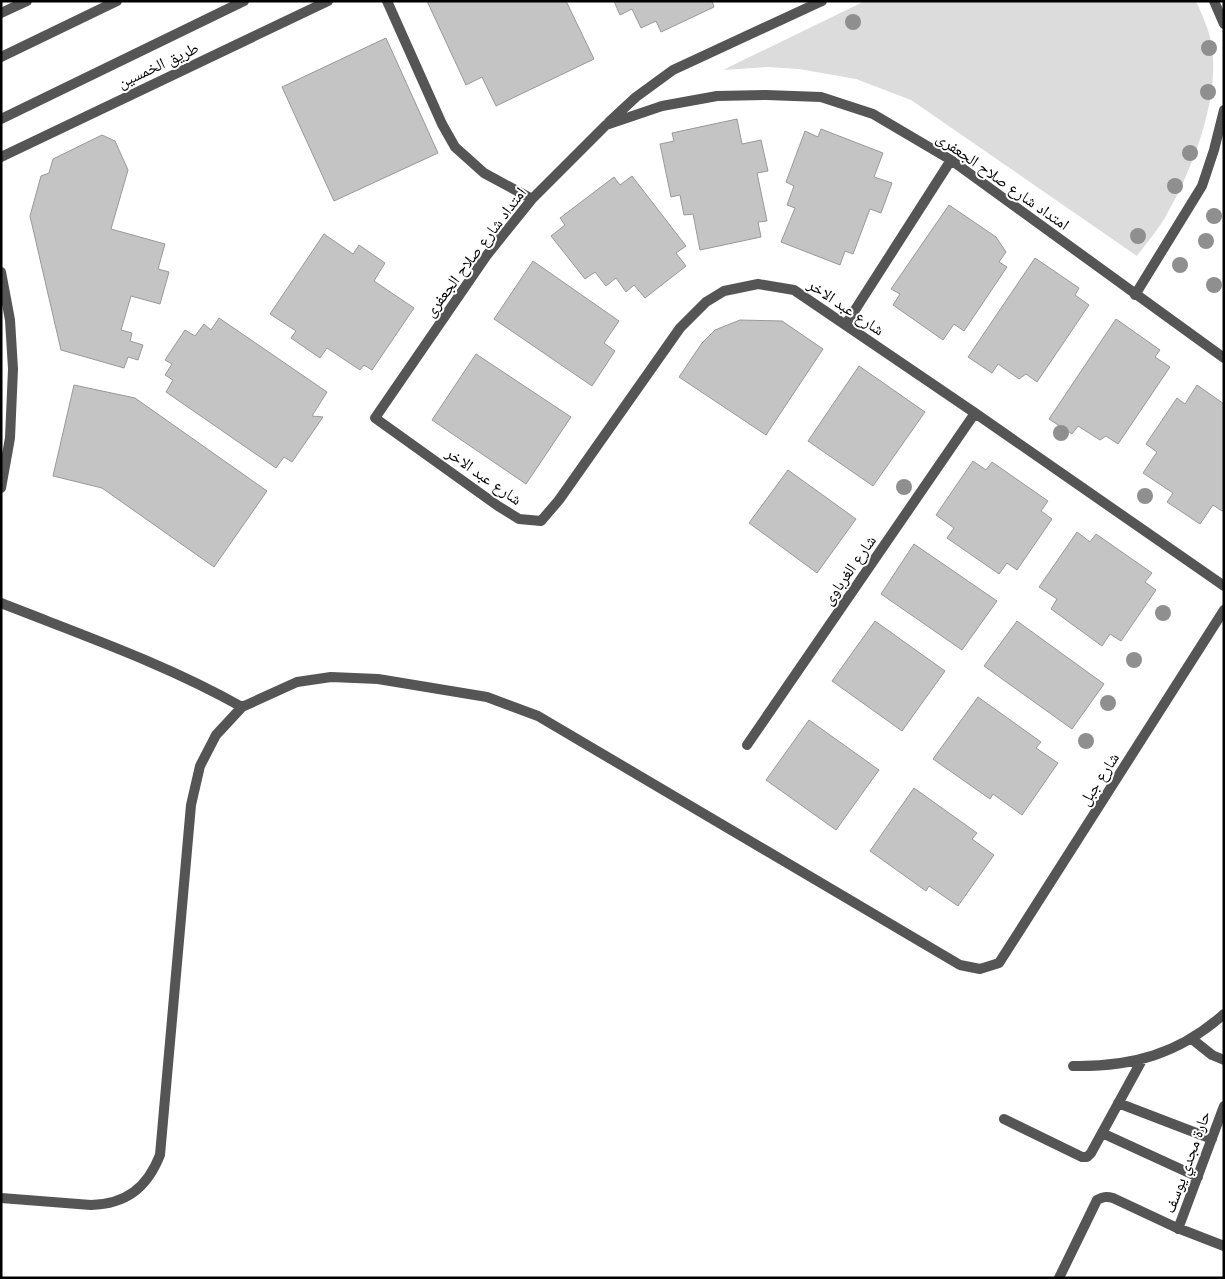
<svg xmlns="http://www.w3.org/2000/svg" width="1225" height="1279" font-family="'Fira Sans','Noto Naskh Arabic',sans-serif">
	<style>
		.green { fill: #dcdcdc }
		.building { fill: #c4c4c4; stroke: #999 }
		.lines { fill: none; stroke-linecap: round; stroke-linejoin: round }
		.lane { stroke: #555; stroke-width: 10 }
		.street { stroke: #555; stroke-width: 10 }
		.tree { fill: #8f8f8f }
		.labels { text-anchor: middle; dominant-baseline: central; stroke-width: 4; stroke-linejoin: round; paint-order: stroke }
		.street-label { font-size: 16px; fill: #000; stroke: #fff }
	</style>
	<rect width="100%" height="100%" fill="#fff"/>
	<path class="green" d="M865 1H1196C1201 13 1207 25 1210 37 1223 91 1194 166 1168 212 1160 228 1147 242 1137 256L911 100 856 79 799 69 767 67 723 70Z"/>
	<path class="building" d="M427 1H566L594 59 496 106 482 77 466 85Z
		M614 1H712L714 7 661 32 656 21 641 28 632 9 620 15Z
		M386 38 438 153 334 201 282 87Z
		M737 119 742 144 761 140 768 171 757 173 767 221 758 222 761 237 700 250 693 214 684 215 680 195 671 197 660 144 674 141 672 133Z
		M821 129 883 153 874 177 892 183 881 213 870 209 853 254 845 251 840 265 781 242 795 208 787 205 794 186 786 182 805 131 818 137Z
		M102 135 115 141 128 170 111 229 165 244 158 269 169 272 160 304 131 296 121 330 132 333 130 341 143 345 138 360 128 357 124 368 61 350 30 216 41 176 49 173 53 159Z
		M632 176 686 246 676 253 686 266 645 298 634 285 626 292 616 278 606 286 595 272 585 279 551 236 565 225 560 218 614 177 620 185Z
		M949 205 996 237 1006 252 999 262 1007 267 964 331 954 324 943 340 893 305 900 294 891 289Z
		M324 234 353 254 359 245 385 263 374 281 414 308 372 370 364 365 360 370 327 348 320 358 291 338 296 331 270 314Z
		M1035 258 1079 288 1075 295 1089 305 1037 382 1026 374 1019 379 998 364 992 373 968 357Z
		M533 261 619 321 604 343 615 351 592 386 494 319Z
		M219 318 327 392 312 416 323 417 292 462 284 457 276 468 166 392 173 380 165 375 172 364 165 360 185 330 195 336 204 324 211 330Z
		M1116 319 1160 350 1155 357 1170 367 1118 444 1106 436 1100 440 1078 426 1072 434 1049 419Z
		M740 320 782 321 823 349 766 435 679 377 702 343 715 330Z
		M476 354 571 417 526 484 432 420Z
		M859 366 925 412 873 486 808 441Z
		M74 385 135 398 267 491 214 567 102 488 53 476Z
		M1197 385 1224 404V509L1222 511 1213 505 1200 524 1167 502 1173 493 1143 473 1157 452 1146 444 1177 398 1185 404Z
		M973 461 986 470 992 462 1048 501 1041 511 1052 519 1017 570 1007 563 999 574 947 538 954 528 936 515Z
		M788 470 856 519 817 573 749 523Z
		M1077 532 1090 542 1096 534 1152 573 1145 582 1156 590 1121 641 1110 634 1102 646 1051 609 1057 599 1039 587Z
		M914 544 997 601 962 650 881 594Z
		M875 621 945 671 902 731 832 681Z
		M1017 621 1104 684 1072 729 984 666Z
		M978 697 1041 742 1036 748 1058 763 1022 815 993 794 990 799 933 759Z
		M809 720 879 770 836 830 766 780Z
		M914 788 977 833 972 839 994 855 958 906 929 886 926 891 870 851Z"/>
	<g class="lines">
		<path class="lane" d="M1214 1 1224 24
			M1135 295 1202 186 1214 150 1224 110"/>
		<path class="street" d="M387 1 442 124 455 147 484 173 532 199
			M1 13 27 1
			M1 57 117 1
			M1 119 244 1
			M609 122 636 97 673 70 822 1
			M1 157 328 1
			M1 272 10 320 13 369 10 438 1 488
			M846 324 951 160
			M1224 358 951 160 873 114 821 97 766 95 717 96 662 106 606 125 532 199 487 255 375 418 498 506 519 519 541 521 559 500 680 328 706 302 724 291 758 284 794 290 975 413 1224 586
			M1 603C82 635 166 664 242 707
			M747 745 975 413
			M1192 1039 1212 1055 1224 1060
			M1073 1066C1132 1067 1179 1054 1224 1014
			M1118 1103 1212 1139
			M1004 1119 1082 1157H1087L1091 1153 1142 1060
			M1102 1133 1198 1177
			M1 1198 91 1205C126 1204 147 1188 160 1155L191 805 200 766 216 735 242 707 297 682 331 677 378 679 487 697 538 716 960 965 980 969 999 963 1224 610
			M1178 1229 1224 1106
			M1059 1278 1097 1200C1103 1197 1106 1196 1113 1198L1175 1227 1224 1246"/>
	</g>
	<g class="tree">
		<circle cx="853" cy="22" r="8"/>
		<circle cx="1209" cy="48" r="8"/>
		<circle cx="1208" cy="92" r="8"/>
		<circle cx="1190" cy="153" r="8"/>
		<circle cx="1175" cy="186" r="8"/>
		<circle cx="1214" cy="216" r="8"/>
		<circle cx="1138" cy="236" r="8"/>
		<circle cx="1206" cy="241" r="8"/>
		<circle cx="1180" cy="265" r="8"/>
		<circle cx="1214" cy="285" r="8"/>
		<circle cx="1061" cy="433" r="8"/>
		<circle cx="904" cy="487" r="8"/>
		<circle cx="1145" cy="496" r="8"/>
		<circle cx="1163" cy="613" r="8"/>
		<circle cx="1134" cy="660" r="8"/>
		<circle cx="1108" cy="703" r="8"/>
		<circle cx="1086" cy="741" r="8"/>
	</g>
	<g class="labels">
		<g class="street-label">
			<text transform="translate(158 65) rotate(-25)">طريق الخمسين</text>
			<text transform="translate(1003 181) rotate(35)">امتداد شارع صلاح الجعفرى</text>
			<text transform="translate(475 252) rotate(-53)">امتداد شارع صلاح الجعفرى</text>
			<text transform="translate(846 307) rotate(34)">شارع عبد الاخر</text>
			<text transform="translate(484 476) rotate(35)">شارع عبد الاخر</text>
			<text transform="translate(849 570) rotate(-55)">شارع الغرباوى</text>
			<text transform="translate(1099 779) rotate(-57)">شارع جبل</text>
			<text transform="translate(1187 1162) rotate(-70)">حارة مجدي يوسف</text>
		</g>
	</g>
	<rect width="1225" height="1279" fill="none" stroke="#000000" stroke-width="5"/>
</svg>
